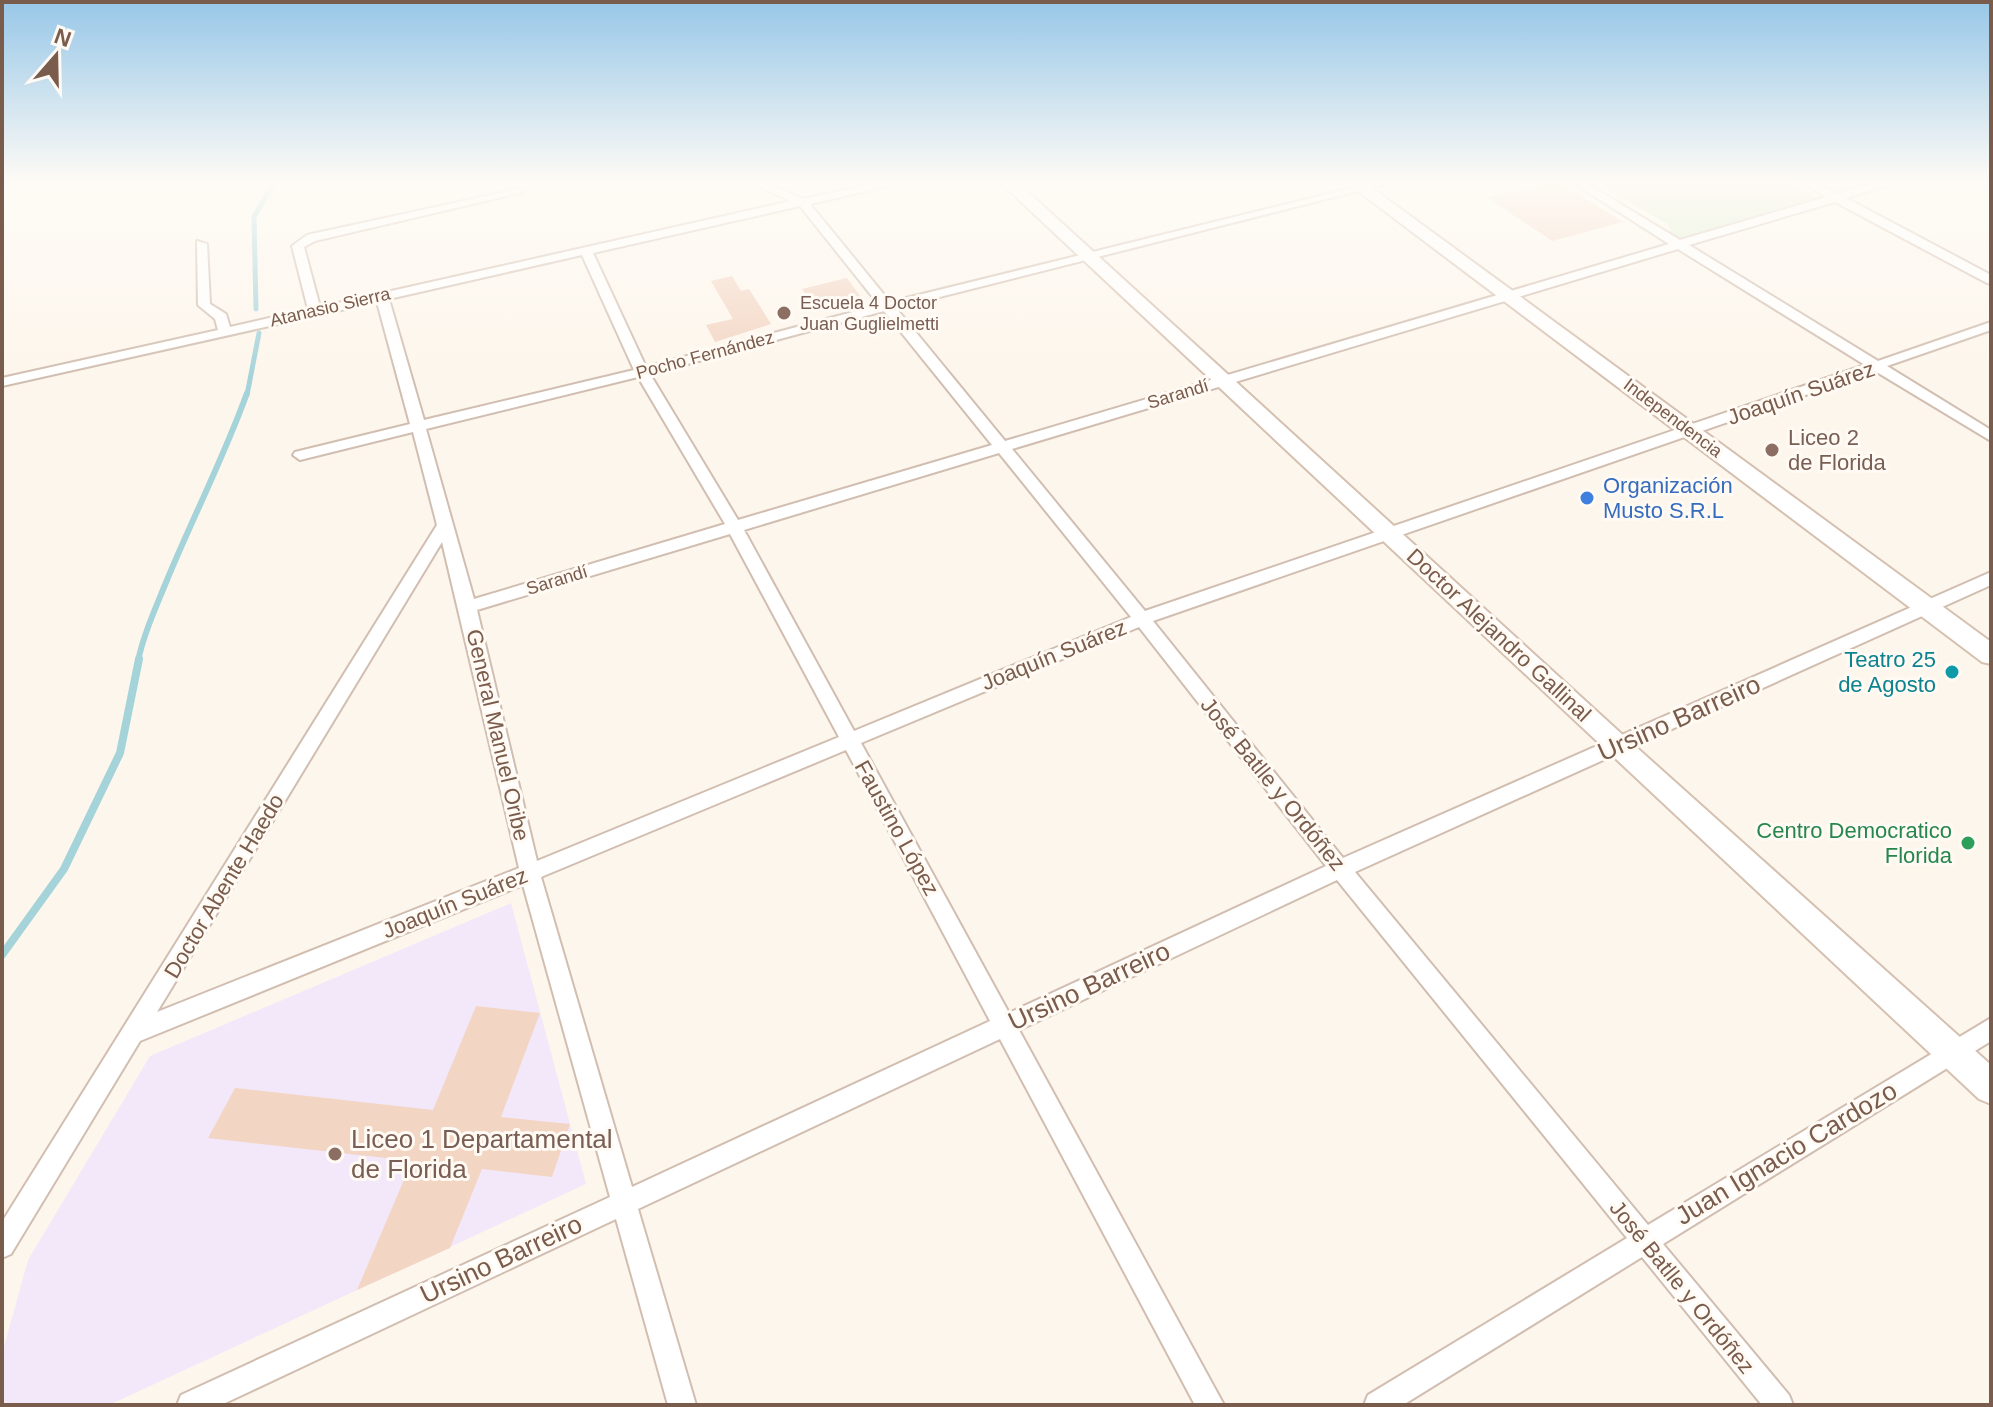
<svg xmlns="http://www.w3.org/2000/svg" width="1993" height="1407" font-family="Helvetica,sans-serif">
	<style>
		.education { fill: #f3e8fa }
		.green { fill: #d8ecc9 }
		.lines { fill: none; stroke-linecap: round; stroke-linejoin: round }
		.stream-far2 { stroke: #a5d3da; stroke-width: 5 }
		.stream-far1 { stroke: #a5d3da; stroke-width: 6 }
		.stream { stroke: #a5d3da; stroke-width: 8 }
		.building { fill: #f3d5c3 }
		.street-casing { stroke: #d1beb0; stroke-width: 4 }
		.secondary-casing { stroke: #d6c0b0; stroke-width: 4 }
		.street { fill: #fff; fill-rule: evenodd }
		.secondary { fill: #fff; fill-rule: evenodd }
		.education-dot { fill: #8d6e63; stroke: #fffaf3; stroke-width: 3 }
		.shop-dot { fill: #3f7fe0; stroke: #fffaf3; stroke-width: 3 }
		.culture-dot { fill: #0f9aa8; stroke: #fffaf3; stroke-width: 3 }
		.leisure-dot { fill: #2e9e5b; stroke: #fffaf3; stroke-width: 3 }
		.labels { text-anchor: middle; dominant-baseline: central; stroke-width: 6; stroke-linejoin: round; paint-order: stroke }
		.far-education-label { font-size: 18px; fill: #785e54; stroke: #fffaf3; text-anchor: start }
		.far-street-label { font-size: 18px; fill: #7a5c4d; stroke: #fffaf3 }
		.street-label { font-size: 22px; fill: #7a5c4d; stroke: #fffaf3 }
		.education-label { font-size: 22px; fill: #785e54; stroke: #fffaf3; text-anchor: start }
		.shop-label { font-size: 22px; fill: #366cbe; stroke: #fffaf3; text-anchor: start }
		.culture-label { font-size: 22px; fill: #0d838f; stroke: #fffaf3; text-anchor: end }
		.leisure-label { font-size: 22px; fill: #27864d; stroke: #fffaf3; text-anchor: end }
		.near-street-label { font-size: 26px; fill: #7a5c4d; stroke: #fffaf3 }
		.near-education-label { font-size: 26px; fill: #785e54; stroke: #fffaf3; text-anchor: start }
	</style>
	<rect width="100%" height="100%" fill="#fdf6ec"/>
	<path class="education" d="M511 903 586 1184 109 1405H2V1354L28 1260 150 1056Z"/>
	<path class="green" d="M1595 182H1789L1817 197 1681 238 1671 233 1669 225Z"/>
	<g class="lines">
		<path class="stream-far2" d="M256 309 254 217 274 182
			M247 395 259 333"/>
		<path class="stream-far1" d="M138 661C144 633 156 607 167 580 193 517 224 457 247 393"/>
		<path class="stream" d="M2 955 64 869 120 753 139 659"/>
	</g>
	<path class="building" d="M1549 182H1559L1623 222 1552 241 1487 197Z
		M732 276 741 291 749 289 771 324 715 342 706 325 733 319 711 281Z
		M847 278 863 300 818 312 802 289Z
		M476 1006 540 1013 501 1117 570 1124 552 1177 482 1169 450 1248 357 1290 412 1161 208 1138 235 1088 433 1110Z"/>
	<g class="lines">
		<g class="street-casing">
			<path id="street" d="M2 182H16L2 186Z
				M749 182H762L804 199 880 182H898L897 184 810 204 890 302 1376 182H1394L896 308 1005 441 1669 244 1572 182H1584L1680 240 1826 197 1802 182H1814L1837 194 1878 182H1893L1892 184 1846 198 1991 275V284L1987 283 1835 202 1689 245 1878 361 1991 322V330L1887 366 1991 430V441L1875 371 1153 621 1343 858 1991 572V585L1355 872 1648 1225 1991 1018V1041L1663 1244 1789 1395 1793 1405H1762L1642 1257 1403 1405H1364L1368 1395 1627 1238 1337 880 1019 1030 1224 1405H1195L1000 1039 638 1209 696 1405H668L616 1219 221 1405H177L181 1395 610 1197 523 885 140 1041 11 1254 2 1258V1222L437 525 413 432 300 460 293 455 295 452 410 424 377 302 2 386V378L218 330 215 319 198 305 197 241 207 244 210 304 226 314 230 327 308 309 292 246 307 235 518 189 524 192 315 241 304 247 320 307 791 201ZM800 206 879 305 646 367 593 253ZM1678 249 1865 365 1145 611 1012 449ZM582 255 634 370 424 420 389 299ZM884 311 992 445 738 520 650 374ZM638 377 725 524 474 599 426 429ZM999 453 1131 617 854 731 744 530ZM730 534 839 737 537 861 477 610ZM442 542 519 868 157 1012ZM1139 627 1326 866 1009 1013 861 743ZM846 750 990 1021 632 1187 541 877Z"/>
		</g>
		<g class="secondary-casing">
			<path id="secondary" d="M1000 182H1017L1626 738 1991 1065V1104L1979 1099Z
				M1346 182H1364L1991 642V664L1982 662Z"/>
		</g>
		<use href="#street" class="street"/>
		<use href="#secondary" class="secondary"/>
	</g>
	<linearGradient id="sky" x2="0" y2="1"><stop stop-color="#97c7e8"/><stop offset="0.48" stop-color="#fefbf6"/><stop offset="1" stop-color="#fefbf6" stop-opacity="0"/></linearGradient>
	<rect width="1993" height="378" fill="url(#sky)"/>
	<g class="education-dot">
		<circle cx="784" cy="313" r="8"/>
		<circle cx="1772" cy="450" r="8"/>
		<circle cx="335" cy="1154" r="8"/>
	</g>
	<circle class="shop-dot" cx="1587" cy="498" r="8"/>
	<circle class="culture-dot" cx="1952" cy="672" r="8"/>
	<circle class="leisure-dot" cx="1968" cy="843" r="8"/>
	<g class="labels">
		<g class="far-education-label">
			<text x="800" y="303">Escuela 4 Doctor<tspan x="800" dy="21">Juan Guglielmetti</tspan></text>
		</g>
		<g class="far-street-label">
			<text transform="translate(330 307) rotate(-13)">Atanasio Sierra</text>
			<text transform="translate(705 355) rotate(-15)">Pocho Fernández</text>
			<text transform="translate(1178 394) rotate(-17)">Sarandí</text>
			<text transform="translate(1673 418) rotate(37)">Independencia</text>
			<text transform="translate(557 580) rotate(-17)">Sarandí</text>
		</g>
		<g class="street-label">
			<text transform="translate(1801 393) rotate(-19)">Joaquín Suárez</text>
			<text transform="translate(1499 635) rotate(43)">Doctor Alejandro Gallinal</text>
			<text transform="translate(1054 655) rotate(-22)">Joaquín Suárez</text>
			<text transform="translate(498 735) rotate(77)">General Manuel Oribe</text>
			<text transform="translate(1273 784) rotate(51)">José Batlle y Ordóñez</text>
			<text transform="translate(897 828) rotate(61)">Faustino López</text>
			<text transform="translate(224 886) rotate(-59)">Doctor Abente Haedo</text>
			<text transform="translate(455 903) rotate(-22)">Joaquín Suárez</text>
			<text transform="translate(1682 1287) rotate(51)">José Batlle y Ordóñez</text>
		</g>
		<g class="education-label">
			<text x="1788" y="437">Liceo 2<tspan x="1788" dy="25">de Florida</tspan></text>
		</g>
		<g class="shop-label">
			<text x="1603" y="485">Organización<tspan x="1603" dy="25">Musto S.R.L</tspan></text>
		</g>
		<g class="culture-label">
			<text x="1936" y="659">Teatro 25<tspan x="1936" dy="25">de Agosto</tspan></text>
		</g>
		<g class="leisure-label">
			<text x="1952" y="830">Centro Democratico<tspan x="1952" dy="25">Florida</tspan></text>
		</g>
		<g class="near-street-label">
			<text transform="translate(1679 718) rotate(-24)">Ursino Barreiro</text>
			<text transform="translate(1089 986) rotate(-25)">Ursino Barreiro</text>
			<text transform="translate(1786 1153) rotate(-31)">Juan Ignacio Cardozo</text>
			<text transform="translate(501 1259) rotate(-25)">Ursino Barreiro</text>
		</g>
		<g class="near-education-label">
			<text x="351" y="1139">Liceo 1 Departamental<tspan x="351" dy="30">de Florida</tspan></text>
		</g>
	</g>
	<rect width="1993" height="1407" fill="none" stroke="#7a5c4d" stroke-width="8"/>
	<g transform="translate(56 56) rotate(20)" stroke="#fffaf3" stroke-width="6" paint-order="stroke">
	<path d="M0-6L14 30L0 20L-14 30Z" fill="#7a5c4d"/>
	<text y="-12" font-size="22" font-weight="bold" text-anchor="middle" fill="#7a5c4d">N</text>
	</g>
</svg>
